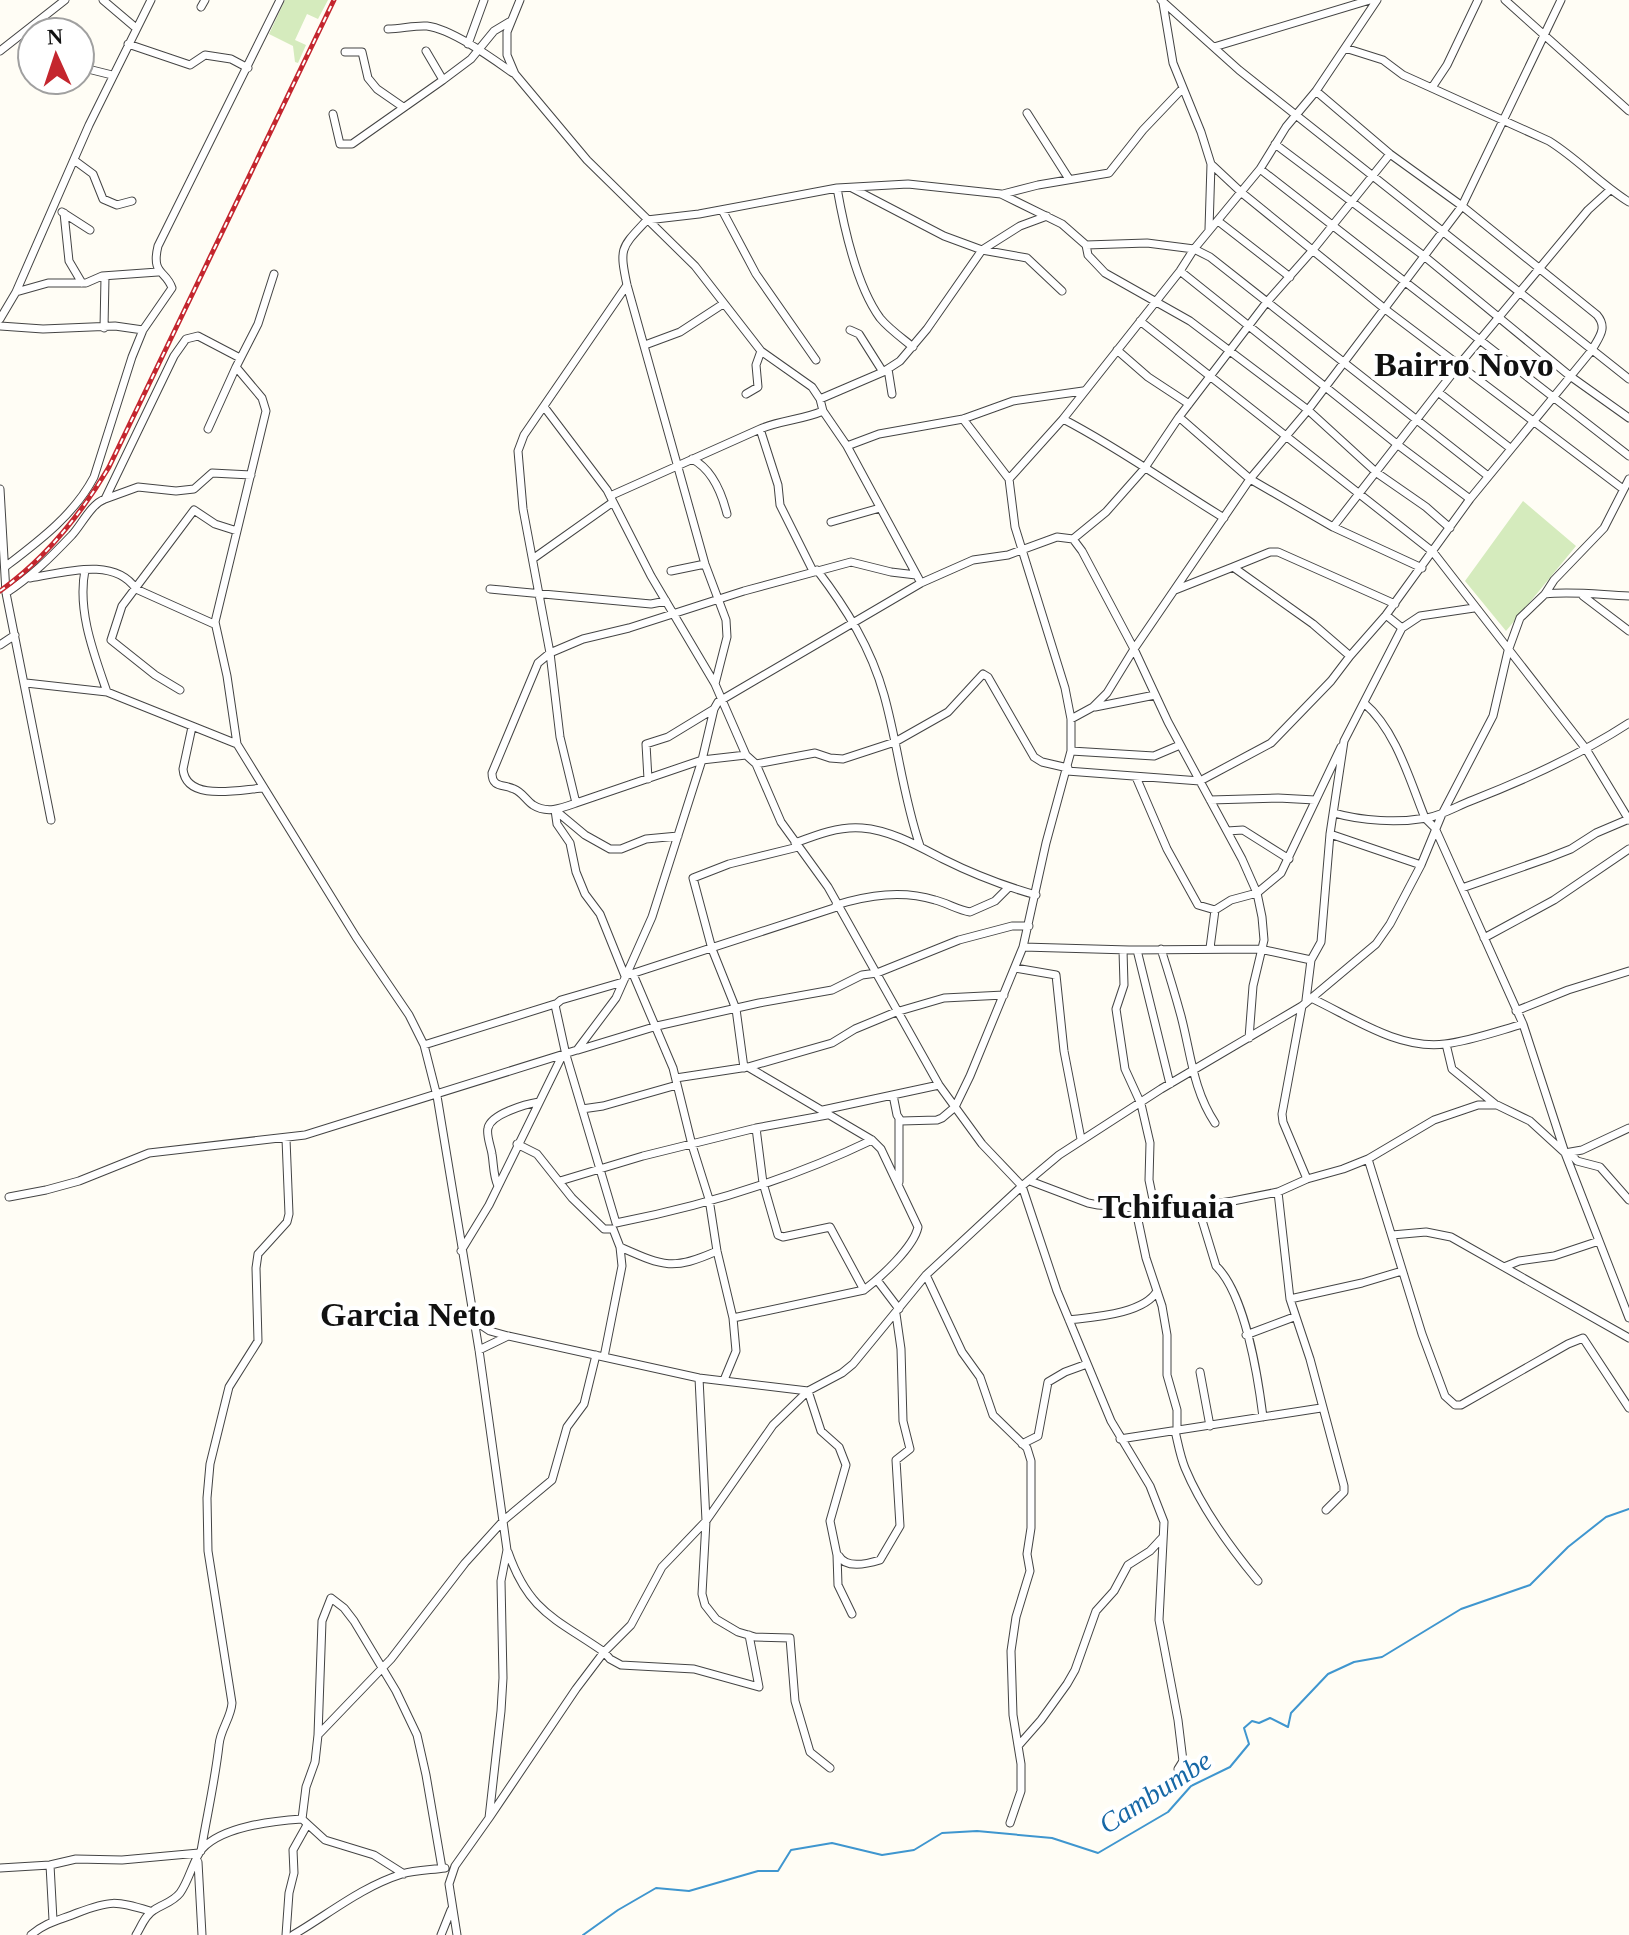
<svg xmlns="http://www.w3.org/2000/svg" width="1629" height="1935" font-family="Georgia,serif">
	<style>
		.green { fill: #d5ebbd }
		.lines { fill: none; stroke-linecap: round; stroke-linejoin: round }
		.stream { stroke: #3f96cf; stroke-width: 2 }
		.minor-casing { stroke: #444; stroke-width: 9 }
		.minor { stroke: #fff; stroke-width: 7 }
		.rail-casing { stroke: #c4262e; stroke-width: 5 }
		.rail { stroke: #fff; stroke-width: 2; stroke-dasharray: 6; stroke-linecap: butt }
		.labels { text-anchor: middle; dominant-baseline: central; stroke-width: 8; stroke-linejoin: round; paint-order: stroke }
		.water-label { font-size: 28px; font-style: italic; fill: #1768a6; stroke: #fff }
		.district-label { font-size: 34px; font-weight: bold; fill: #111; stroke: #fff }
	</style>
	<rect width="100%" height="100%" fill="#fffdf5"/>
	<path class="green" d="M285 0H328L318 19 307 14 295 40 306 45 298 63 295 62 293 46 269 34Z
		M1523 501 1576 546 1506 631 1465 581Z"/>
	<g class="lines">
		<path class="stream" d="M583 1935 618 1910 656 1888 689 1891 758 1871H778L791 1850 832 1843 882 1855 914 1850 942 1833 977 1831 1052 1838 1098 1853 1168 1812 1191 1786 1230 1767 1249 1744 1244 1728 1252 1721 1259 1723 1270 1718 1288 1727 1291 1713 1328 1674 1354 1662 1382 1657 1461 1609 1530 1585 1568 1547 1606 1517 1629 1509"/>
		<g class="minor-casing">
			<path id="minor" d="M103 0 136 28
				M520 0 507 32V55L515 74 587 160 695 266 761 351 812 387 820 399 823 411 847 446 921 583
				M1161 0 1239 70 1629 379
				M1505 0 1629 111
				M1163 3 1173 63 1201 132 1211 164 1209 229
				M201 7 205 0
				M388 29C401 29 415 25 427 26 452 29 493 59 513 73
				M128 44 190 65 205 55 231 59 248 68
				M468 44 484 0
				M1214 47 1370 0
				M1345 48 1383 60 1403 75 1549 141C1578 159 1600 184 1629 202
				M0 51 65 0
				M426 51 443 80
				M345 52H362L368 78 377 89 403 107
				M80 67 112 75
				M1433 86 1447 65 1478 0
				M1027 113 1069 179
				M333 114 340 144H352L443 80 471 59 494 31 509 22
				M1275 144 1424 256 1570 376 1629 418
				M74 160 93 174 103 199 117 205 132 201
				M1211 164 1242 193 1385 309 1623 489
				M1260 169 1629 456
				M837 188C844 228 856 285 880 318 889 329 902 338 913 347
				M852 188 944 236 982 250 1027 258 1062 291
				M1003 194 1038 185 1109 173 1143 130 1183 88
				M722 210 756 274 816 360
				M62 212 90 230
				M64 213 69 261 82 283
				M1218 221 1290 277
				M1086 245 1088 255 1105 273 1190 321 1308 410 1377 473 1426 507 1450 528
				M1180 271 1398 445 1470 499
				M274 274 258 324 236 367 262 398 266 411 215 622 227 676 237 744 356 937 409 1015 424 1045 437 1096 479 1350 507 1550 501 1581 503 1678 501 1711 489 1818 455 1866 449 1884 457 1935
				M627 285 524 435 518 451 523 509 550 653 560 737 576 803 702 760 746 755
				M16 292 48 283H86L102 276 158 272
				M0 319 16 292 89 125 151 0
				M1140 321 1433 552 1586 749 1629 820
				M0 326 43 329 115 326 143 330
				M104 328 105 277
				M850 330 859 334 883 372
				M645 345 680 332 723 304
				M1117 350 1148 377 1189 404
				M888 369 892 394
				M1438 392 1510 448
				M746 394 758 387 756 365 761 351
				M820 399 883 372 900 361 927 329 982 250 1020 226 1047 216
				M545 408 607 490 651 576 715 684
				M1179 417 1250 479 1333 527 1459 365 1588 210 1610 190
				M963 419 1009 479
				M1063 419C1119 448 1170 485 1224 518
				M208 429 236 367
				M760 429 778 485 780 505 813 571
				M847 446 879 434 963 419 1013 401 1083 391
				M692 459C712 469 722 494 727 514
				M0 489 6 593 51 820
				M610 496 760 429C781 420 802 420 823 411
				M105 499 138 487 176 491 194 489 212 473 251 475
				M831 522 880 508
				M1333 527 1422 568
				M1073 539 1106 512 1144 469 1179 417 1266 303 1312 251 1390 154
				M534 558 613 502
				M5 567C39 541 74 515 94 477L132 357 143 330 172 288C166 270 151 275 158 246L280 0
				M85 570C77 611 94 654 107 692
				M817 570C846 608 871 648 884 695 898 745 903 797 920 846
				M671 571 705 564
				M30 578C63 573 114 556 136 589L214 624 215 622
				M490 589 651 604 666 601
				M1175 590 1233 567
				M6 593C31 577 51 557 72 535 82 524 91 504 105 499L174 356 186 339 198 336 240 358
				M1545 594C1573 591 1601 595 1629 596
				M1583 596 1629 631
				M1402 628 1420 616 1474 608
				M0 645 15 635
				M1350 656 1313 624 1233 567 1270 552H1278L1395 604
				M26 683 107 692 237 744
				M180 690 155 675 111 640 122 606 194 510 215 524 237 531
				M1364 703C1396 730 1410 781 1425 818L1435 828 1523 1024 1565 1153 1629 1318
				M1095 707 1155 695
				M1071 719 1093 707 1107 693 1134 649 1250 479 1308 410 1462 206 1561 0
				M192 727 183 769C186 803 241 789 264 788
				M1071 751 1154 756 1180 745
				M756 764 815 753 830 758 843 759 895 742 948 712 983 674 988 677 1034 757 1042 762 1068 768
				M1067 771 1200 781 1271 743 1331 681 1350 656 1386 615 1470 499 1592 350C1599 337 1608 328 1597 315L1462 206 1390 154 1316 91
				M1136 777 1167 849 1198 905 1215 910
				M648 779 646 744 668 737 714 709
				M1210 800 1278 798 1315 800
				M576 803C562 808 547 814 533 805 526 800 522 792 514 789 503 784 492 788 492 773L538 663 550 653 583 639 629 628 744 591 851 562 891 572 916 575
				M555 810 557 824 570 843 576 872 585 894 600 914 625 976 837 907
				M555 810 585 835 610 849H621L646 839 678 836
				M1334 813C1362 821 1398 823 1427 818 1443 815 1457 806 1473 800 1527 779 1580 755 1629 723
				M1227 831 1243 830 1289 859
				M1330 834 1421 865
				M795 843C816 835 839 826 862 828 890 830 918 846 943 859 973 874 1004 886 1036 895
				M1462 888 1548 858 1571 849 1596 833 1629 819
				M836 905C869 895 902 890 935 900 947 903 958 910 970 912L995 901 1009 887
				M1484 938 1554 900 1629 849
				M1023 947 1129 950 1260 949 1311 960
				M1210 948 1215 910 1231 900 1257 893 1281 873 1341 747
				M1161 949C1168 971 1175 994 1181 1016 1191 1054 1193 1090 1215 1123
				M1123 950 1124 985 1116 1009 1125 1069 1141 1104 1150 1143 1149 1180 1155 1209
				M1137 950 1170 1084
				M1015 968 1056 975 1064 1051 1081 1139
				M633 974 673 1068 692 1145 709 1199 717 1251 733 1318 736 1351 724 1380
				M623 982 561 1000 555 1005 566 1055 616 1223C703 1206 791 1179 872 1140
				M1311 998C1352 1017 1398 1050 1445 1044 1470 1041 1498 1031 1523 1024
				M1306 1000 1311 960 1321 942 1330 834 1344 741 1402 628 1386 615
				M1302 1006 1282 1114 1283 1122 1307 1179
				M1516 1011 1568 990 1629 971
				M1446 1044 1452 1069 1495 1104
				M424 1045 555 1004
				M578 1050 657 1026 759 1003 832 990 862 975 877 973 959 940 1012 926H1029
				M744 1068 736 1009 712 949 693 878 729 864 798 847
				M676 1078 748 1067 832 1043 855 1029 896 1012 944 998 1004 995
				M893 1095 897 1115 901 1121 937 1120 942 1118 955 1107 970 1076 1023 947 1046 843 1071 751V719L1065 688 1015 527 1009 479 1063 419 1180 271 1194 249 1260 169 1286 127 1316 91 1377 0
				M582 1109 603 1106 677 1085
				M823 1110 939 1085
				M756 1128 763 1183 778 1235 783 1237 830 1227 864 1290
				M517 1144 537 1154 572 1198 604 1229H613L620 1247C663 1266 672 1271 717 1251
				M1570 1153 1577 1161 1600 1167 1629 1200
				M1368 1159 1422 1334 1445 1396 1455 1405H1461L1568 1344 1583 1338 1629 1408
				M560 1181 643 1156 756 1128 827 1115
				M1030 1181 1088 1203 1098 1205 1168 1211 1233 1201 1278 1192 1307 1179 1343 1169 1368 1159 1434 1120 1478 1105H1497L1530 1121 1565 1153 1582 1150 1629 1128
				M899 1182V1119
				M498 1186C493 1175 494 1166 492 1154 491 1147 486 1135 488 1128 491 1114 526 1104 539 1102
				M1278 1192 1290 1299 1310 1359 1344 1486V1492L1326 1510
				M9 1197 46 1190 79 1181 149 1153 305 1135 577 1050 616 998 652 917 702 760 714 709 718 702 921 583 973 560 1008 555 1057 537 1073 539 1082 551 1134 649 1168 722 1242 859 1257 893 1262 917 1264 940 1253 986 1249 1038
				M1135 1206 1146 1258 1162 1306 1167 1335V1375L1177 1410V1430
				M1198 1207 1216 1266C1245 1294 1258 1377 1263 1417
				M1392 1235 1426 1232 1451 1237 1629 1338
				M461 1251 489 1205 562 1056
				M1504 1267 1519 1261 1554 1256 1599 1241
				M926 1275 962 1352 980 1377 993 1415 1027 1448 1031 1461V1528L1027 1554 1030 1571 1016 1617 1011 1651 1013 1715 1021 1764V1791L1010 1823
				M877 1280 899 1309
				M1290 1299 1362 1283 1402 1271
				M733 1318 864 1290C880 1278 914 1247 918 1227L881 1149 872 1140 748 1067
				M472 1319 490 1331 508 1336 699 1378 808 1391 821 1431 839 1447 846 1465 830 1521 837 1555 838 1585 852 1614
				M1069 1320C1093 1317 1144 1314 1157 1291
				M1246 1335 1294 1317
				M479 1350 508 1336
				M604 1357 622 1266 620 1247
				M1200 1372 1210 1426
				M699 1378 706 1521 702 1594 705 1605 716 1619 738 1632 755 1637 790 1638 795 1701 810 1752 830 1768
				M1175 1431C1178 1443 1180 1456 1185 1468 1202 1509 1229 1546 1258 1581
				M1120 1439 1321 1408
				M1022 1444 1038 1436 1048 1382 1065 1372 1087 1364
				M508 1552C529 1612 555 1618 604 1652L610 1659 621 1665 694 1669 759 1687 749 1635
				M839 1556C846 1569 867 1564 880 1560L900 1526 896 1460 910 1449 903 1421 901 1349 896 1314
				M318 1735 322 1621 331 1598 344 1608 354 1621 396 1691 417 1735 426 1775 442 1868
				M1019 1745 1041 1720 1067 1684 1075 1670 1096 1611 1114 1591 1128 1565 1150 1551 1163 1537
				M1178 1769 1183 1761 1178 1720 1159 1620 1164 1522 1150 1486 1111 1421 1057 1291 1022 1186 982 1144 939 1085 828 887 781 822 756 764 746 755 715 684 727 637 726 620 705 564 627 285C619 247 621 248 647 220L699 214 837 188 908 184 1001 194 1062 224 1086 245 1147 243 1194 249 1210 257 1488 476
				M489 1818 576 1689 604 1652 631 1625 662 1567 706 1521 773 1425 808 1391 842 1373 853 1364 926 1275 1022 1186 1059 1155 1161 1089 1302 1006 1376 944 1390 924 1421 865 1442 814 1493 716 1508 651 1520 618 1545 594 1554 580 1604 528 1629 479
				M201 1851C207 1815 215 1781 219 1745 220 1730 231 1718 232 1703L208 1551 207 1498 210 1464 229 1387 258 1341 256 1268 258 1254 287 1222 289 1214 286 1139
				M198 1862 202 1935
				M50 1865 53 1920
				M0 1868 50 1865 76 1859 122 1860 199 1853
				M404 1874 374 1855 325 1840 302 1819 306 1787 315 1762 318 1735 391 1659 465 1563 504 1520 552 1480 567 1427 584 1404 596 1355
				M31 1935C46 1922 60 1920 77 1913 111 1900 115 1901 150 1911
				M136 1935C141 1927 145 1915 154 1910 163 1904 173 1902 180 1893 189 1881 194 1858 202 1849 223 1826 273 1821 302 1819
				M286 1935 289 1893 294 1873 293 1850 307 1825
				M293 1935C329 1914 361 1887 402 1874 415 1870 431 1870 445 1868
				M441 1935 451 1910"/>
		</g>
		<use href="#minor" class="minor"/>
		<g class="rail-casing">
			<path id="rail" d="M0 591C45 559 81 514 109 467L334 0"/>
		</g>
		<use href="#rail" class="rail"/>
	</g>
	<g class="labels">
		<g class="water-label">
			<text transform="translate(1155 1792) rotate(-33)">Cambumbe</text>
		</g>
		<g class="district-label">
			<text x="1464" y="364">Bairro Novo</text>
			<text x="1166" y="1206">Tchifuaia</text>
			<text x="408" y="1314">Garcia Neto</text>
		</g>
	</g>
	<g transform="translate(56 56) rotate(357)"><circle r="38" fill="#ffffff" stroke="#a0a0a0" stroke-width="2"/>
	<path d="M0-6L14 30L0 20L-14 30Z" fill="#c4262e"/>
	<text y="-12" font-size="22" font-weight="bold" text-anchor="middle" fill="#111111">N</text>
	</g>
</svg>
